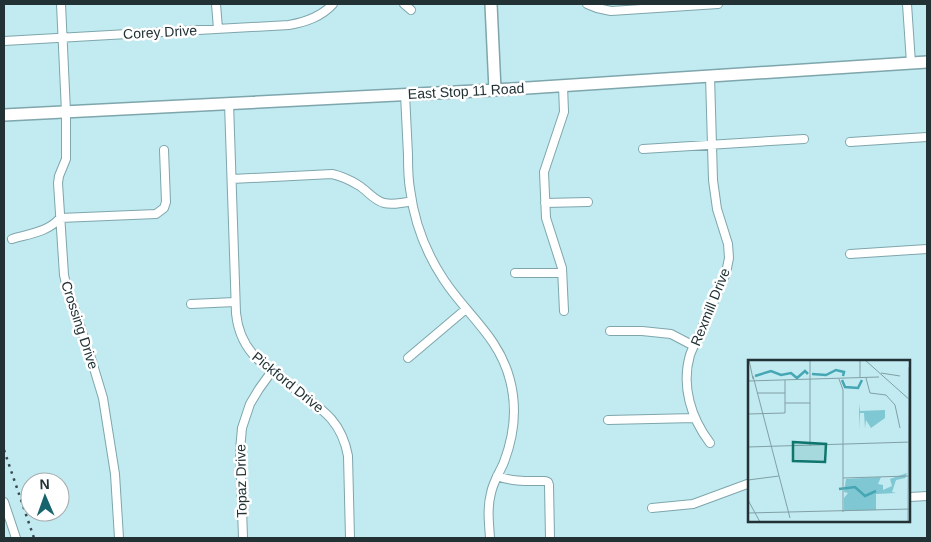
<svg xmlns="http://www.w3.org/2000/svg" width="931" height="542" font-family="Arial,sans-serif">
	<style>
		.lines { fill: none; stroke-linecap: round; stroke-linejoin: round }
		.street-casing { stroke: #7ea6ac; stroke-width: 10 }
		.secondary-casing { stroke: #7ea6ac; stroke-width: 14 }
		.street { stroke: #fff; stroke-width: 8 }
		.secondary { stroke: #fff; stroke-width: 11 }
		.rail { stroke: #384b4f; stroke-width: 2.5; stroke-dasharray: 2.5 5; stroke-linecap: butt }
		.labels { text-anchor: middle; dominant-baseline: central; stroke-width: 5; stroke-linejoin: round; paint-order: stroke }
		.street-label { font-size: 14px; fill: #213134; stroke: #fff }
		.inset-river { fill: none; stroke: #46a6b4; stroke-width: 2.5 }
		.inset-road { fill: none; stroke: #81a0a5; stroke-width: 1 }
		.view { fill: #0f766e; fill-opacity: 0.15; stroke: #0f766e; stroke-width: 2.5 }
		.inset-edge { fill: none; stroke: #213134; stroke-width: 2.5 }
	</style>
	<rect width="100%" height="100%" fill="#c1eaf1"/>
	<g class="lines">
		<g class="street-casing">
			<path id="street" d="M61 4 66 112V159L59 176 58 183 64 275 66 284 90 355 103 398 115 474 119 538
				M216 4 218 29
				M404 4 411 10
				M587 4 597 8 611 11 718 4
				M907 4 911 63
				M4 41 289 25C306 22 321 17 333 4
				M710 76 713 180 717 209 728 244 729 258 726 273C719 290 712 306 704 323 700 334 694 344 690 355 681 386 691 418 710 443
				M563 86 564 112 544 172 546 218 562 268 564 311
				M405 94C406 114 407 135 408 155 408 166 408 178 410 189 414 221 426 253 444 280 467 315 499 337 510 380 517 407 514 436 504 462 500 472 493 482 491 493 487 508 489 523 490 538
				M229 103 236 313C238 334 247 351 263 364 275 374 288 383 300 393 325 411 342 423 348 456L350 538
				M850 142 927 137
				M643 149 804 139
				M232 179 332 174C341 176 350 180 358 185 367 190 373 200 384 203 393 205 403 203 412 201
				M545 203 588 202
				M12 239C29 234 48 232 60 218L156 214 164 208 166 202 164 150
				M850 254 927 249
				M515 273H562
				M191 304 235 302
				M610 331H642L671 334 694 346
				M408 358 466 309
				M608 420 695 418
				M497 476C513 482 528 481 545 481L548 482 549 485 550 538
				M910 497 927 496
				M4 502 16 538
				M652 508 693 504 750 483
				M243 538 240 450 242 428 250 404 259 389 272 371"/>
		</g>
		<g class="secondary-casing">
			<path id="secondary" d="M491 4 495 90
				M4 115 495 90 927 62"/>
		</g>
		<use href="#street" class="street"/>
		<use href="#secondary" class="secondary"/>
		<path class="rail" d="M4 450 34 538"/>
	</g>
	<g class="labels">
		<g class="street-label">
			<text transform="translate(160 32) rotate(-3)">Corey Drive</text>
			<text transform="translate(466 91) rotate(-3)">East Stop 11 Road</text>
			<text transform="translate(710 307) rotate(-68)">Rexmill Drive</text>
			<text transform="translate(80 325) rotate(72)">Crossing Drive</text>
			<text transform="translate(288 382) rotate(39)">Pickford Drive</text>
			<text transform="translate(241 481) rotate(-91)">Topaz Drive</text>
		</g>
	</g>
	<g transform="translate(748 360)">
		<rect width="162" height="162" fill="#c1eaf1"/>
		<path d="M111 44 112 51 137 50V58L123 68 118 60 117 68 116 53H112L111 69ZM159 113 157 118 148 120 144 132 148 133 128 134V150L96 151V138L100 133 96 132 98 119 133 117 130 124 135 125V130L144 126 142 119Z" fill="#7fc7d3"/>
		<path class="inset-river" d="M64 14 78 15 88 10 96 12 95 16M7 16 23 11 33 15 43 13 49 18 57 11 60 14M94 20 97 27 110 28 114 20M91 129 107 127 117 136 128 131"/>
		<path class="inset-road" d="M1 0 5 19M62 0V86M117 0 163 41M133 13 152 16M5 16 42 158M112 18V0M118 18 122 33 138 35 147 45 152 68M91 19 95 30V152M0 21 131 17M9 33H37M37 43H62M0 54 37 53V20M0 87 163 82M95 118 161 116M0 120 31 116M0 140 12 162M0 153 163 149M160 162 161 7"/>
		<path class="view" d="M45 82 78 84 77 102 45 101Z"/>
		<rect width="162" height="162" class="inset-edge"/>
	</g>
	<rect width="931" height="542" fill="none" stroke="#213134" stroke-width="10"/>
	<g transform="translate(45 497) rotate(358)"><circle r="24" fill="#ffffff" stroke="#a6adae"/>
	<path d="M0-4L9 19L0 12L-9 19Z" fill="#17636e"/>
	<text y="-8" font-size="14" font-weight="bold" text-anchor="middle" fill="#213134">N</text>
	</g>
</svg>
